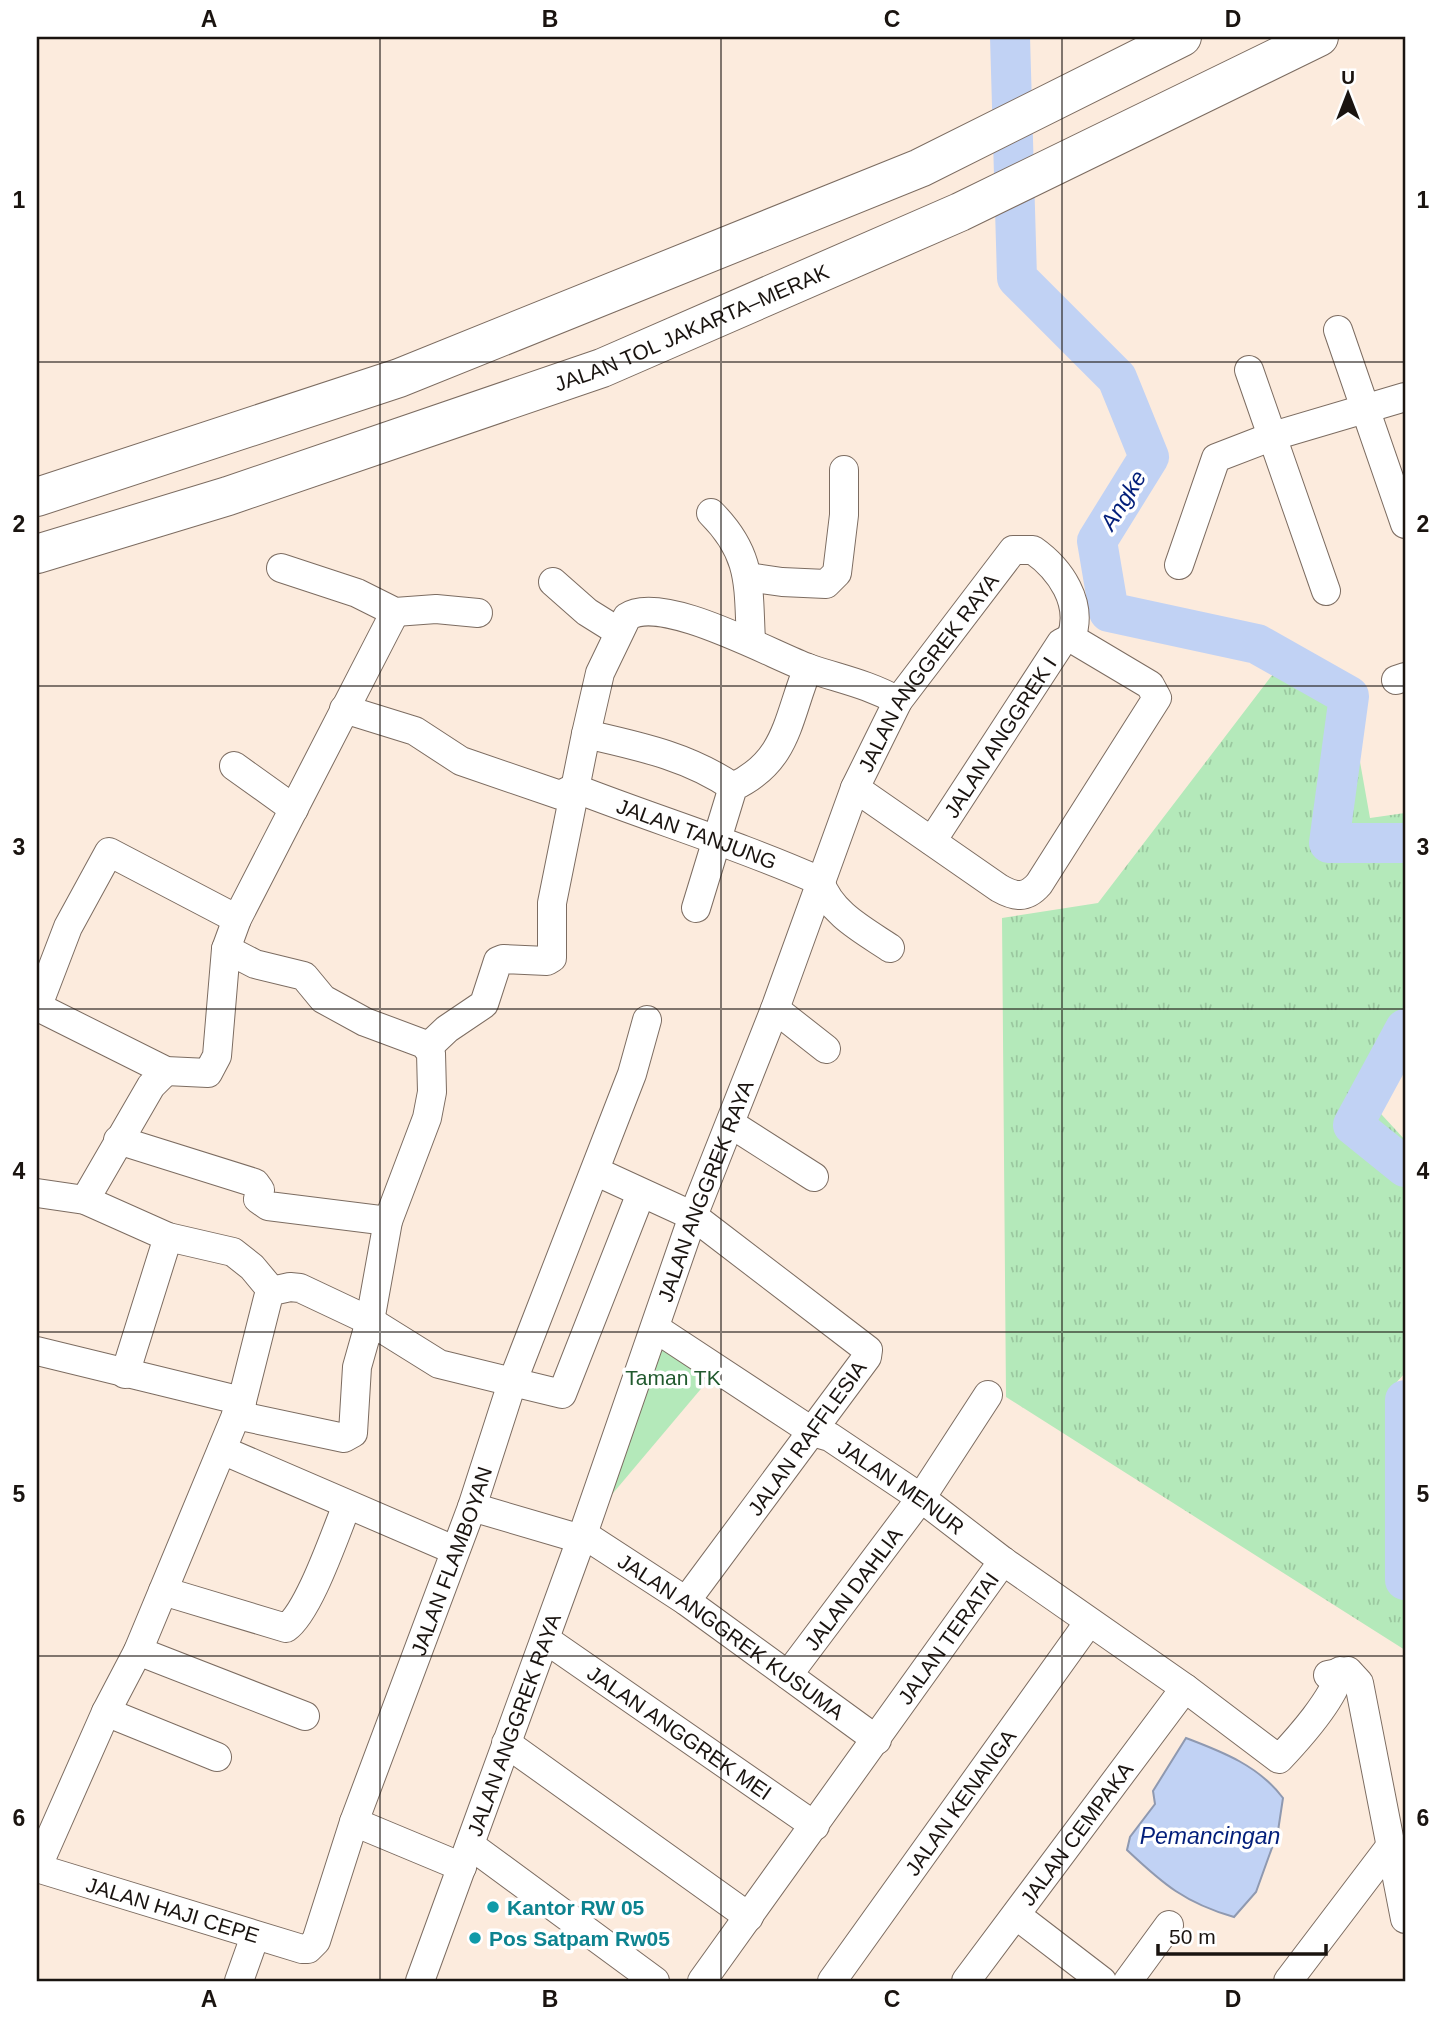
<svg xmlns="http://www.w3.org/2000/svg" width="1442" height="2018" font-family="Helvetica,sans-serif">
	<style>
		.grass { fill: url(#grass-tufts) }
		.green { fill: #b4e9ba }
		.water { fill: #c1d2f4; stroke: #8f99b0; stroke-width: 2 }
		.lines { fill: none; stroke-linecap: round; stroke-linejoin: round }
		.river { stroke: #c1d2f4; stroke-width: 40 }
		.street-casing { stroke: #7c6c61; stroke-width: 30 }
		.highway-casing { stroke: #7c6c61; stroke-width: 40 }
		.street { stroke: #fff; stroke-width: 28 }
		.highway { stroke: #fff; stroke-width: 38 }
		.grid { fill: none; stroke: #1a1410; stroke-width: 2; stroke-opacity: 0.55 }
		.culture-dot { fill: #0f9aa8; stroke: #fff; stroke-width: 2.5 }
		.labels { text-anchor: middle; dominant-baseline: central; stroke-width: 7; stroke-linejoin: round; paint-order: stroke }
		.street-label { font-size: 21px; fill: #1a1410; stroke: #fff }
		.park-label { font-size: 21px; fill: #215a2e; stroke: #fff }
		.culture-label { font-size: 21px; font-weight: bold; fill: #0d838f; stroke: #fff; text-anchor: start }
		.water-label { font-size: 23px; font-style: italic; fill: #021e7a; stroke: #fff }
		.neatline { fill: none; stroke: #1a1410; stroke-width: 2.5 }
		.grid-label { font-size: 23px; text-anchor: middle; font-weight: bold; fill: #1a1410 }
	</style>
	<defs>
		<pattern id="grass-tufts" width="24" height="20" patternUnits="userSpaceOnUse" patternTransform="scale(1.75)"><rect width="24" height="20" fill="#b4e9ba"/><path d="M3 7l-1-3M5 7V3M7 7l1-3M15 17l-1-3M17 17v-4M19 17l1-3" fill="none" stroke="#9ac79f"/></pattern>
	</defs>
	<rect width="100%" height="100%" fill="#fcebdd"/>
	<path class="grass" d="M1286 657 1346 683 1370 818 1405 813V1022L1371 1103 1405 1140V1373L1394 1385 1405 1531V1650L1006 1397 1002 918 1098 903Z"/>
	<path class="green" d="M659 1332 716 1371 587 1524Z"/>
	<path class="water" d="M1186 1738C1223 1752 1259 1766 1283 1798L1278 1831 1256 1892 1234 1917C1185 1903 1163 1884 1127 1850L1130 1837 1155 1804 1153 1791Z"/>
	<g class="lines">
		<path class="river" d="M1010 37 1017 278 1117 378 1149 457 1097 541 1109 612 1257 644 1349 696 1329 843H1405
			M1405 1029 1353 1125 1405 1167
			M1405 1400V1580"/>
		<g class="street-casing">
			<g id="street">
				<path d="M1338 330 1405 524"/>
				<path d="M1249 370 1326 591"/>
				<path d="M711 513C753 555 748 586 751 641"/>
				<path d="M1179 565 1216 458 1273 436 1405 397"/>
				<path d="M281 568 357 593 395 612 436 609 478 613"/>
				<path d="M748 577 782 582 826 584 837 573 844 515V470"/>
				<path d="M553 582 587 612 619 632"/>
				<path d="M1396 680 1405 677"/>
				<path d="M344 709 415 731 461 761 560 795 574 788"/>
				<path d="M586 734C638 746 688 756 733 787"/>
				<path d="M234 766 294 809"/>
				<path id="s1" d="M574 788C656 820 739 845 820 881 830 913 863 930 890 948"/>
				<path d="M855 788 999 888C1015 897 1026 899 1039 884L1157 698 1150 685 1071 638"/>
				<path id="s2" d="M932 841 1061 643 1071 638"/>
				<path d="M696 908 733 787C788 761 787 719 808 668"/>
				<path d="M226 949 255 964 304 976 323 999 365 1022 424 1044 431 1053 432 1092 427 1118 388 1221 370 1321 357 1367 353 1433 344 1438 236 1415"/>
				<path d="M38 1007 166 1071 208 1073 217 1056 226 949 237 919 395 612"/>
				<path d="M37 1008 68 927 109 852 237 919"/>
				<path d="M775 1009 826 1049"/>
				<path d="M428 1047 447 1029 484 1004 498 961 503 959 547 961 552 958V903L586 734 600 673 627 617C661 593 772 655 808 668 840 679 868 684 898 701"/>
				<path d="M731 1124 814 1177"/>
				<path d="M118 1140 255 1183 260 1190 258 1199 268 1206 388 1221"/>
				<path d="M595 1171 693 1216 868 1350 867 1357 686 1601"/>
				<path d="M37 1193 85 1200 168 1237 233 1252 252 1267 272 1291"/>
				<path d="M85 1200 151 1086 166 1071"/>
				<path id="s3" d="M655 1328 813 1432 830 1437 921 1498 1003 1561 1185 1688 1279 1759C1297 1740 1336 1697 1340 1671"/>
				<path d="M37 1351 242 1401"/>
				<path d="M125 1374 168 1237"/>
				<path d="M222 1450 454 1550"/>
				<path d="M472 1507 581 1539"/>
				<path id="s4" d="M583 1534 686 1601 877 1740"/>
				<path d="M163 1591 286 1628C309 1612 335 1534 347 1505"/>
				<path id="s5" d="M545 1639 815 1826"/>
				<path d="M138 1651 305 1716"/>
				<path id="s6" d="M788 1675 921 1498 988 1395"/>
				<path d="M1328 1675 1348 1671 1359 1683 1405 1919"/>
				<path d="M106 1712 217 1757"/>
				<path d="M506 1743 749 1917"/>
				<path d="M354 1822 462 1867"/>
				<path d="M470 1845 655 1981"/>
				<path id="s7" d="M37 1868 302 1949H308L316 1941 354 1822 472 1507 512 1383 632 1074 647 1020"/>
				<path d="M37 1868 106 1712 138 1651 242 1401 268 1298 272 1291 290 1287 300 1288 370 1321 439 1364 562 1394 641 1193"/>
				<path d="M1016 1915 1102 1981"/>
				<path d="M239 1981 255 1936"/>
				<path id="s8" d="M420 1981 583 1534 693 1216 775 1009 855 788 898 701 1013 550H1033C1060 569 1084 603 1071 638"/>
				<path id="s9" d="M702 1981 1003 1561"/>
				<path id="s10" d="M832 1981 1089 1622"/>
				<path id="s11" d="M966 1981 1185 1688"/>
				<path d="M1128 1981 1169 1925"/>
				<path d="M1288 1981 1389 1848"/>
			</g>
		</g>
		<g class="highway-casing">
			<g id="highway">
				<path d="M37 497 399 378 920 168 1182 37"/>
				<path id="s12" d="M37 554 228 496 602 368 960 212 1319 37"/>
			</g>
		</g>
		<use href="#street" class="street"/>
		<use href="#highway" class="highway"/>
	</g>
	<path class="grid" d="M380 37V1981M721 37V1981M1062 37V1981M37 362H1405M37 686H1405M37 1009H1405M37 1332H1405M37 1656H1405"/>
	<g class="culture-dot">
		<circle cx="493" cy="1907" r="7"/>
		<circle cx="475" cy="1938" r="7"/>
	</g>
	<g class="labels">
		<g class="street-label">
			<text stroke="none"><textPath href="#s12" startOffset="693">JALAN TOL JAKARTA–MERAK</textPath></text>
			<text stroke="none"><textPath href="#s8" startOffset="1407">JALAN ANGGREK RAYA</textPath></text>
			<text stroke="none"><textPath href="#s2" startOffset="124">JALAN ANGGREK I</textPath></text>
			<text stroke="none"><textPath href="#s1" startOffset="131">JALAN TANJUNG</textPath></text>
			<text stroke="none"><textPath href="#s8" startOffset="840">JALAN ANGGREK RAYA</textPath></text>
			<text transform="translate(807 1438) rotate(-54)">JALAN RAFFLESIA</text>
			<text stroke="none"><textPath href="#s3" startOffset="294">JALAN MENUR</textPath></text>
			<text stroke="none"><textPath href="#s7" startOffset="698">JALAN FLAMBOYAN</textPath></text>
			<text stroke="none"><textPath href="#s6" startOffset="108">JALAN DAHLIA</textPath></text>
			<text stroke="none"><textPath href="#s4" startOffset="180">JALAN ANGGREK KUSUMA</textPath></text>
			<text stroke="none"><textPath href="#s9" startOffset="422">JALAN TERATAI</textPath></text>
			<text stroke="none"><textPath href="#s8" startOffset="273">JALAN ANGGREK RAYA</textPath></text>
			<text stroke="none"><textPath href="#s5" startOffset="164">JALAN ANGGREK MEI</textPath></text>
			<text stroke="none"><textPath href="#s10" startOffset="220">JALAN KENANGA</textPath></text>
			<text stroke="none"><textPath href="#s11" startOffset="184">JALAN CEMPAKA</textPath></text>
			<text stroke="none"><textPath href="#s7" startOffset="142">JALAN HAJI CEPE</textPath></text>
		</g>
		<g class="park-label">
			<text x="673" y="1377">Taman TK</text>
		</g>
		<g class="culture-label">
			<text x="507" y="1907">Kantor RW 05</text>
			<text x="489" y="1938">Pos Satpam Rw05</text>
		</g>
		<g class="water-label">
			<text transform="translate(1123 500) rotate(-58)">Angke</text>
			<text x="1210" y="1836">Pemancingan</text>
		</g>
	</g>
	<rect width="1442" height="2018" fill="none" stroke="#ffffff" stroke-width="77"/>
	<g transform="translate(1348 94)" stroke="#ffffff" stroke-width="5" paint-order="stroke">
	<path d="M0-5L12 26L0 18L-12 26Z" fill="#1a1410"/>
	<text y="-10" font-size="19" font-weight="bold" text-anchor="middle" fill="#1a1410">U</text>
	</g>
	<path d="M1158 1944v10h168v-10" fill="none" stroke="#1a1410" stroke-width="3.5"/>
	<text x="1169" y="1944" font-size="21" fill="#1a1410" stroke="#ffffff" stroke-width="5" paint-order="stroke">50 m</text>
	<rect x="38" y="38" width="1366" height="1942" class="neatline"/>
	<g class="grid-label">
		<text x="209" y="27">A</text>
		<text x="550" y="27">B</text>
		<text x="892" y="27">C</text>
		<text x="1233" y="27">D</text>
		<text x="19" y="208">1</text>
		<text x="1423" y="208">1</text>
		<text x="19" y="532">2</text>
		<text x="1423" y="532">2</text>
		<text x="19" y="855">3</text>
		<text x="1423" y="855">3</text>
		<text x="19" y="1179">4</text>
		<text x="1423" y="1179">4</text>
		<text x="19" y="1502">5</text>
		<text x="1423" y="1502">5</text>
		<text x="19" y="1826">6</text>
		<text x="1423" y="1826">6</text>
		<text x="209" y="2007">A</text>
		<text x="550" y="2007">B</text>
		<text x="892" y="2007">C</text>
		<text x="1233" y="2007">D</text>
	</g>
</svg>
